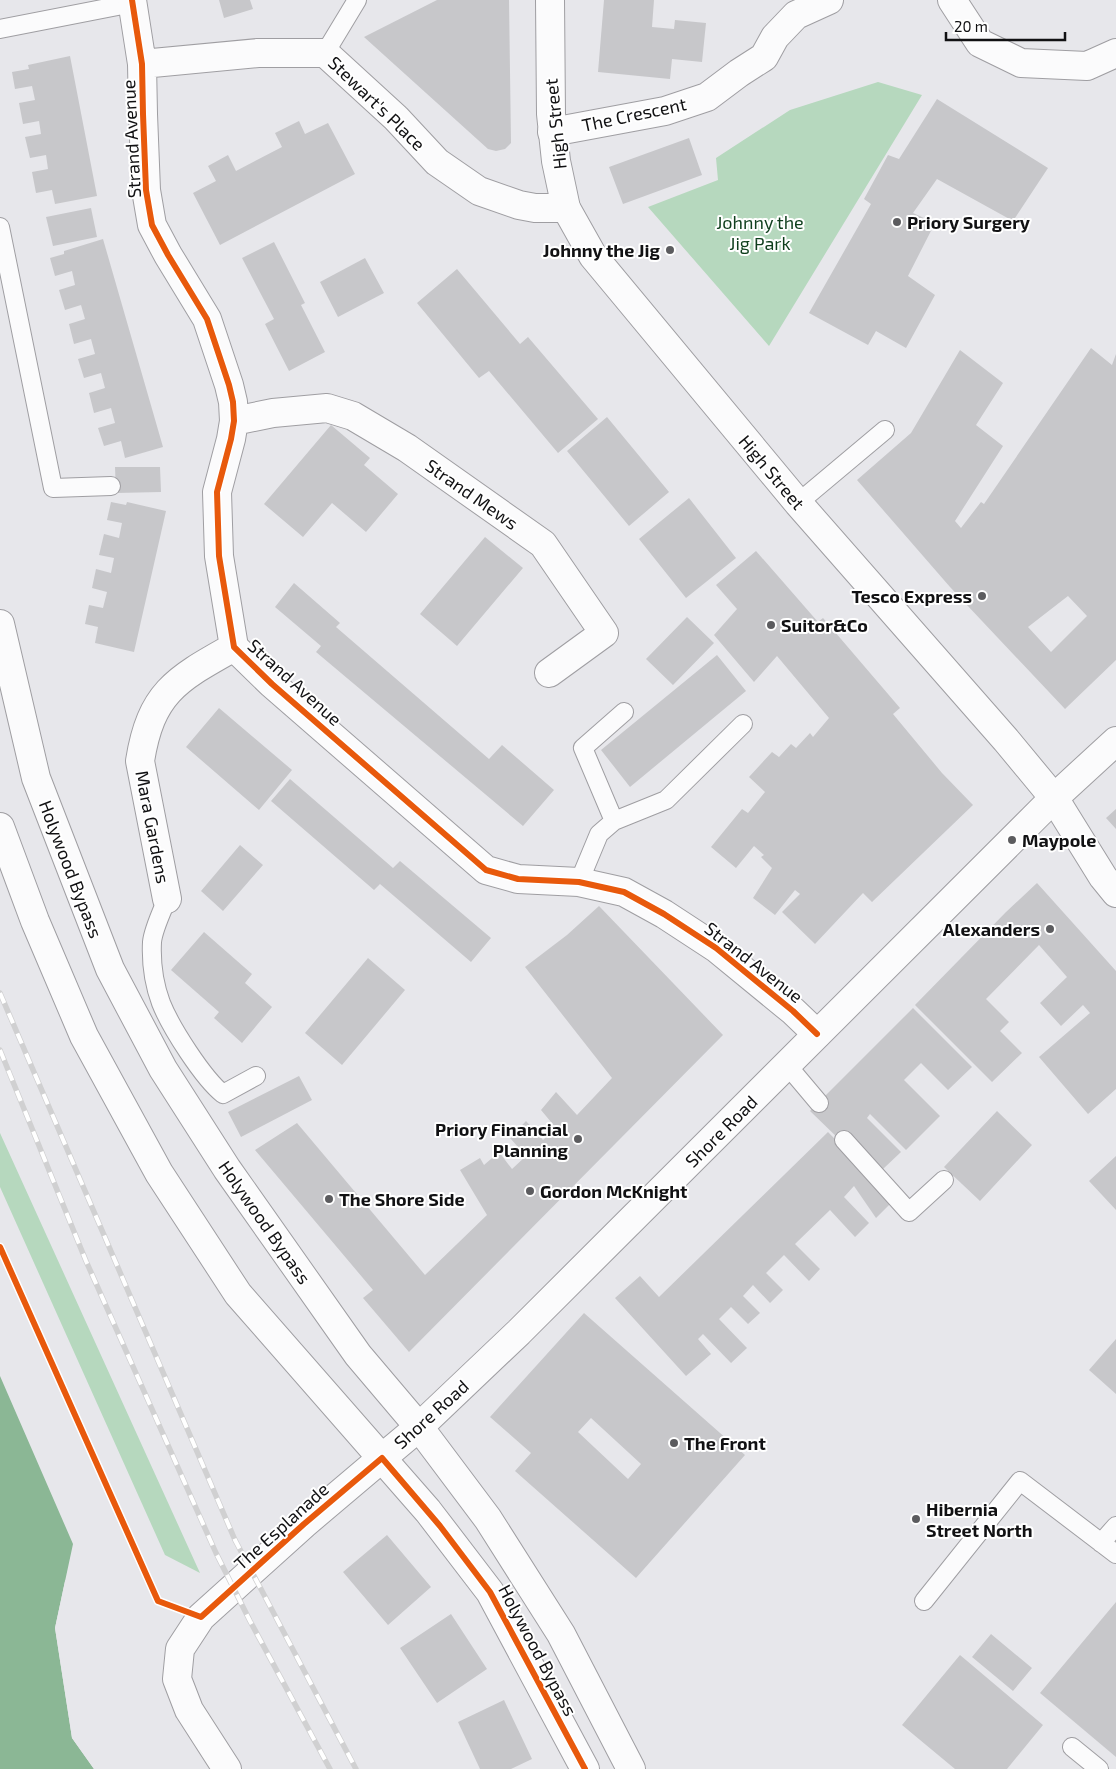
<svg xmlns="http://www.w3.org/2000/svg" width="1116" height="1769" font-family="'Exo 2',sans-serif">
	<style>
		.green { fill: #b6d8be }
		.water { fill: #8bb795 }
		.pier { fill: #e7e7eb }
		.building { fill: #c7c7ca; fill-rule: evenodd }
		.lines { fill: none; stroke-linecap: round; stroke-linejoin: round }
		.service-casing { stroke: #9f9ea2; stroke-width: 20 }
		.minor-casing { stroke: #9f9ea2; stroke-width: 30 }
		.tertiary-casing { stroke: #9f9ea2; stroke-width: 30 }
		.secondary-casing { stroke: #9f9ea2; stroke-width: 30 }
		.trunk-casing { stroke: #9f9ea2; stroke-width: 30 }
		.service { stroke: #fbfbfc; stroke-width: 18 }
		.minor { stroke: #fbfbfc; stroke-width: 28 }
		.tertiary { stroke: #fbfbfc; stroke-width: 28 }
		.secondary { stroke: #fbfbfc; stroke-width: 28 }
		.trunk { stroke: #fbfbfc; stroke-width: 28 }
		.rail-casing { stroke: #d0d0d1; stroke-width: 5.5 }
		.rail { stroke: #fff; stroke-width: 4; stroke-dasharray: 11; stroke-linecap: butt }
		.cycleway-casing { stroke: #fff; stroke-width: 9 }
		.cycleway { stroke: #e8590c; stroke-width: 6 }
		.poi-dot { fill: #5c5c5f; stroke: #fff; stroke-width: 2 }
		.labels { text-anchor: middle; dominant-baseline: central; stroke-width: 4; stroke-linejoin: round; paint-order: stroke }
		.street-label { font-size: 18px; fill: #111113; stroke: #fff }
		.park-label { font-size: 18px; fill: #0e3e1c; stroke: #fff }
		.poi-label { font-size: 18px; font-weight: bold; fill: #111113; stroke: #fff; text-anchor: start }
	</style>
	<rect width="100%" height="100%" fill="#e7e7eb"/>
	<path class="green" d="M878 82 922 95 769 346 648 207 718 180 716 158 790 110Z
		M0 1133 200 1573 165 1555 0 1187Z"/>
	<path class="water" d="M0 1376 73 1544 55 1628 72 1738 94 1769H0Z"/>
	<path class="pier" d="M69 1575 58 1628 74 1737 97 1769H94L72 1738 55 1628 65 1581Z"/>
	<path class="building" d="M219 0H250L253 9 224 18Z
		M437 0H509L511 143 505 149 496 151 488 149 364 37Z
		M604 0H654L652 27 674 29 675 20 706 23 702 62 672 59 670 79 598 72Z
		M70 56 97 196 55 204 52 190 36 193 32 172 48 169 46 155 30 158 25 137 41 134 39 121 23 124 19 103 35 100 32 86 15 89 12 72 29 69 28 65Z
		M937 99 1048 168 1013 221 937 179 913 213 935 223 908 276 935 295 906 348 876 331 868 345 809 313 871 204 864 199 888 155 899 159Z
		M299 121 305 134 328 123 355 174 220 245 193 193 216 181 208 166 228 155 236 171 282 147 275 133Z
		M689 138 702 175 623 204 609 167Z
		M91 208 97 237 53 246 46 217Z
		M103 239 163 447 125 458 121 441 104 446 98 428 115 423 111 408 94 413 89 393 105 388 101 373 84 378 78 359 95 354 91 339 74 344 69 324 85 319 81 305 65 310 59 290 75 285 72 271 55 276 50 258 64 254V251Z
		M274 242 305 303 301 305 325 352 289 371 265 324 274 319 242 258Z
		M365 258 384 293 338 317 320 282Z
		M457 269 520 344 528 337 598 419 558 453 489 371 479 378 417 303Z
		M1091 348 1112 365 1116 354V660L1065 709 950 587 857 480 911 433 960 350 1003 383 976 425 1003 446 955 521 961 528 981 502 984 504ZM1068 596 1087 616 1051 652 1028 627Z
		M607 417 669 492 629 526 567 451Z
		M331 425 370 458 364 465 398 494 366 532 332 503 303 537 264 504Z
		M115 467H160L161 492 116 493Z
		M689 498 736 558 686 598 639 539Z
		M111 502 126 505 127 502 166 511 134 652 95 643 98 627 85 624 89 605 103 608 107 592 92 588 96 569 111 573 114 558 99 555 104 534 119 538 122 523 107 520Z
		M485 537 523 568 457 646 420 614Z
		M756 551 818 622 823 618 900 708 893 714 942 773 973 805 872 902 863 893 815 944 782 912 800 894 795 890 775 915 753 898 772 868 761 857 764 855 754 846 736 868 711 847 742 809 748 813 765 792 749 777 772 752 779 757 791 744 796 748 810 733 813 737 829 718 777 656 754 682 714 635 737 609 716 585Z
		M294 583 340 623 336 627 489 759 502 745 554 790 523 826 316 652 321 646 275 607Z
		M687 617 714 643 673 685 646 659Z
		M717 655 746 691 630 787 601 750Z
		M219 708 292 770 259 810 186 747Z
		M290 779 393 868 400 861 491 938 471 962 380 884 374 890 271 801Z
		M1116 809V829L1106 818Z
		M240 845 263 865 223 911 201 891Z
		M1037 883 1116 971V1089L1088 1114 1039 1057 1090 1013 1083 1005 1061 1026 1040 1003 1067 977 1039 945 986 999 1009 1022 1000 1031 1022 1053 992 1082 915 1005 1006 912Z
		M599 906 723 1035 409 1352 363 1298 373 1290 255 1150 297 1123 425 1275 487 1215 460 1170 480 1158 484 1165 499 1152 512 1169 526 1156 510 1138 526 1121 543 1140 556 1128 541 1110 556 1092 577 1115 612 1078 525 967 567 935Z
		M204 932 252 974 245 983 272 1007 242 1043 214 1018 219 1012 171 970Z
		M368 958 405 990 342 1065 305 1033Z
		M913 1008 972 1067 948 1090 921 1063 904 1080 940 1116 906 1150 870 1114 867 1118 901 1152 883 1169 847 1137 842 1142 810 1111Z
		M299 1076 312 1100 241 1137 228 1112Z
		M997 1111 1032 1145 980 1201 944 1167Z
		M828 1132 868 1173 890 1204 876 1218 854 1186 844 1197 869 1223 855 1237 830 1210 795 1244 820 1269 809 1281 784 1255 766 1273 783 1290 770 1303 753 1285 743 1296 760 1313 748 1324 731 1307 719 1319 747 1348 731 1363 703 1334 698 1339 711 1354 686 1376 615 1298 640 1276 659 1297Z
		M1116 1156V1210L1089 1181Z
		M584 1313 745 1455 636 1578 515 1471 531 1453 490 1417ZM591 1418 641 1464 628 1479 578 1432Z
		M1116 1339V1394L1089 1370Z
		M387 1535 431 1587 388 1625 343 1572Z
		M1116 1602V1757L1040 1693Z
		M451 1614 487 1669 437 1703 400 1648Z
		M991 1634 1032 1668 1013 1691 972 1657Z
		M960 1655 1043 1725 1007 1769H955L902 1725Z
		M504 1700 532 1759 511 1769H480L458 1722Z"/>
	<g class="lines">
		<g class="service-casing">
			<path id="service" d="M0 29 133 3
				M325 53 357 0
				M0 227 53 488 111 486
				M798 503 885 430
				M614 821 583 748 624 712
				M579 882 599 834 614 821 666 800 743 724
				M167 899C162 911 153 930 152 942 151 962 154 984 161 1003 171 1028 203 1078 223 1094L256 1076
				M787 1065 819 1103
				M844 1140 909 1212 944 1180
				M1101 1543 1116 1526
				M924 1601 1020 1481 1116 1554
				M1072 1747 1099 1769"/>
		</g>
		<g class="minor-casing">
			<path id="minor" d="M132 0 142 64 143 114 146 190 152 225 168 255 207 319 229 385 233 402 234 421 231 439 217 492 219 556 234 647 272 684 486 870 518 879 579 882 624 892 664 914 716 948 793 1011 817 1034
				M952 0 980 43 1021 63 1087 66 1116 53
				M142 64 258 53H325L396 118 437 162 479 191 519 205 535 208H566
				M552 132 665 111 707 97 739 73 764 57 775 37 796 15 829 0
				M234 421 273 413 327 408 353 416 407 448 543 544 604 633 549 673
				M167 899 140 761C151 692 177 679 234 647
				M227 1769 189 1710 177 1679 180 1649 201 1617 304 1524 382 1458"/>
		</g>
		<g class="tertiary-casing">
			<path id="tertiary" d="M382 1458 419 1427 519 1332 1054 798 1116 741"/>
		</g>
		<g class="secondary-casing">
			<path id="secondary" d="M550 0 551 114 556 161 566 208 593 256 798 503 1006 740 1054 798 1103 877 1116 893"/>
		</g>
		<g class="trunk-casing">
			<path id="trunk" d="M0 624 36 778 110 969 163 1069 227 1169 358 1355 419 1427 488 1519 561 1634 631 1769
				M0 827 35 921 84 1036 159 1173 238 1294 428 1511 490 1592 585 1769"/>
		</g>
		<use href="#service" class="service"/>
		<use href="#minor" class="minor"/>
		<use href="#tertiary" class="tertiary"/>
		<use href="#secondary" class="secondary"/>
		<use href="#trunk" class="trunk"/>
		<g class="rail-casing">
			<path id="rail" d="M0 993 235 1540 356 1769
				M0 1050 86 1261 216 1553 250 1621 330 1769"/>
		</g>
		<use href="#rail" class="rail"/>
		<g class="cycleway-casing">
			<path id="cycleway" d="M132 0 142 64 143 114 146 190 152 225 168 255 207 319 229 385 233 402 234 421 231 439 217 492 219 556 234 647 272 684 486 870 518 879 579 882 624 892 664 914 716 948 793 1011 817 1034
				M0 1247 158 1601 201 1617 304 1524 382 1458 440 1526 490 1592 585 1769"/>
		</g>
		<use href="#cycleway" class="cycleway"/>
	</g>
	<g class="poi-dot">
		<circle cx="897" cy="222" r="5"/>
		<circle cx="670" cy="250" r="5"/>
		<circle cx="982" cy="596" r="5"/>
		<circle cx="771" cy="625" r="5"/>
		<circle cx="1012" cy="840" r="5"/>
		<circle cx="1050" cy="929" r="5"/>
		<circle cx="578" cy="1139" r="5"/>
		<circle cx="530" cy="1191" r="5"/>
		<circle cx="329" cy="1199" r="5"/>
		<circle cx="674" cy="1443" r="5"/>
		<circle cx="916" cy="1519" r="5"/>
	</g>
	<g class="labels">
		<g class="street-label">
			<text transform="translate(377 103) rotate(44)">Stewart's Place</text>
			<text transform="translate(634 114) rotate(-12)">The Crescent</text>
			<text transform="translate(555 124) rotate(-96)">High Street</text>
			<text transform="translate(131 139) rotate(-93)">Strand Avenue</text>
			<text transform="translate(772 472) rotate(50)">High Street</text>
			<text transform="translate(472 494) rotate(35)">Strand Mews</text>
			<text transform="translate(295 682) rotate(42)">Strand Avenue</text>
			<text transform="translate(153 827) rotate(79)">Mara Gardens</text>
			<text transform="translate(71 869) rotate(69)">Holywood Bypass</text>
			<text transform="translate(754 962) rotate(38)">Strand Avenue</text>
			<text transform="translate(721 1131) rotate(-45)">Shore Road</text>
			<text transform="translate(265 1222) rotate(55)">Holywood Bypass</text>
			<text transform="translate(431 1414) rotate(-42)">Shore Road</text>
			<text transform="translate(281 1526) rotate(-42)">The Esplanade</text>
			<text transform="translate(538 1650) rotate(62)">Holywood Bypass</text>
		</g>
		<g class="park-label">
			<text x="760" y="222">Johnny the<tspan x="760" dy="21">Jig Park</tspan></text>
		</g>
		<g class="poi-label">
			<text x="907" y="222">Priory Surgery</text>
			<text x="660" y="250" text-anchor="end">Johnny the Jig</text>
			<text x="972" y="596" text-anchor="end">Tesco Express</text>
			<text x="781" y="625">Suitor&amp;Co</text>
			<text x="1022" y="840">Maypole</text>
			<text x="1040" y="929" text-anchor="end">Alexanders</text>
			<text x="568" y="1129" text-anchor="end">Priory Financial<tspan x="568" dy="21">Planning</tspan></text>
			<text x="540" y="1191">Gordon McKnight</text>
			<text x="339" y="1199">The Shore Side</text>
			<text x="684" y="1443">The Front</text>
			<text x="926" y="1509">Hibernia<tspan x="926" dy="21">Street North</tspan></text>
		</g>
	</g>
	<path d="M946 32v8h119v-8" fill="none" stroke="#111113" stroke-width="2.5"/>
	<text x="954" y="32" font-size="15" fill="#111113" stroke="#ffffff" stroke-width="4" paint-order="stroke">20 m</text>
</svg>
